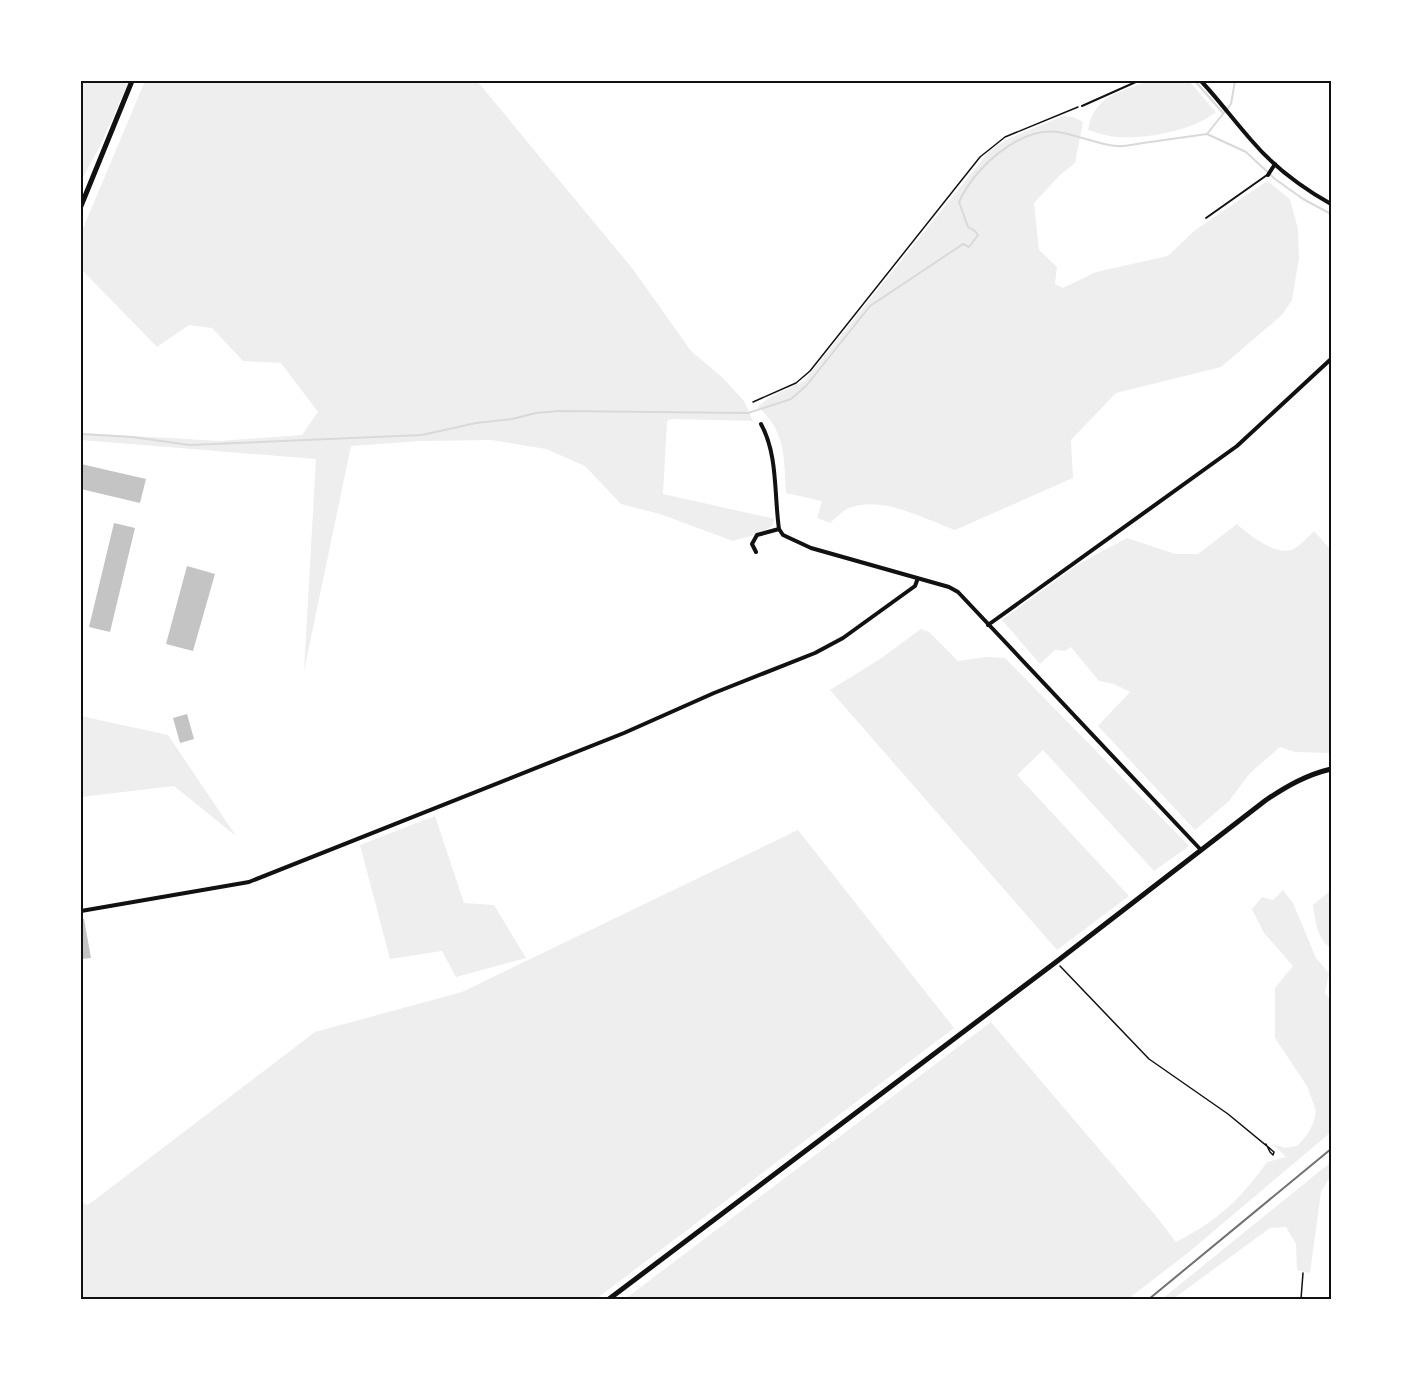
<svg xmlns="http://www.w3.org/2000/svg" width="1412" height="1380" font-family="Roboto,sans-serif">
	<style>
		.green { fill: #eee }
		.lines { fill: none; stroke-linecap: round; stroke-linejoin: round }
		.stream { stroke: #d9d9d9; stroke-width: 2 }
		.building { fill: #c4c4c4 }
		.path { stroke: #111; stroke-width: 1.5 }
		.service { stroke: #111; stroke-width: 2 }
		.minor { stroke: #111; stroke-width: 4 }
		.secondary { stroke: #111; stroke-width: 5 }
		.rail { stroke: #707070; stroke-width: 2 }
		.neatline { fill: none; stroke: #111; stroke-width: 2 }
	</style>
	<rect width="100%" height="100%" fill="#fff"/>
	<path class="green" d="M81 81H129L100 146 81 181Z
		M145 81H477L632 268 691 351 723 378 744 401 753 421 671 419 667 421 663 494 775 519 771 527 754 535 733 541 660 514 621 504 585 466 546 449 491 440 421 441 351 446 304 671 316 459 81 440V433L220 441 302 435 318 412 281 363 243 361 212 328 189 325 157 347 81 269V233Z
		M1148 81H1189L1216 112C1192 131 1147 139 1116 137 1107 136 1097 133 1088 130 1095 94 1118 94 1148 81Z
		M1063 116 1073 117 1083 122 1075 163 1059 176 1034 203 1039 250 1057 267 1055 284 1063 288 1096 272 1168 256 1194 231 1267 181 1290 199 1298 229 1299 258 1292 300 1282 315 1221 367 1116 393 1071 440 1073 478 955 530C924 519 883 495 849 508 842 511 836 518 830 523L817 518 822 501 786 493C784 458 786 431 758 407 768 395 791 389 805 380L990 150 1010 138Z
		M1237 524C1249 535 1274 555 1292 550 1299 547 1308 537 1314 531L1331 550V753L1295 752 1280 747 1250 773 1229 801 1195 830 1098 726 1130 692 1114 684 1099 681 1071 647 1065 651 1055 650 1040 664 1002 620 1077 565 1127 538 1175 554H1198Z
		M921 629 929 632 958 661 987 657 1005 658 1189 846 1154 871 1043 750 1017 775 1129 896 1057 950 830 690 880 659Z
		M81 716 168 735 236 836 174 786 81 797Z
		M435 816 464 903 494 905 526 958 456 977 442 951 390 959 360 845Z
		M798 830 954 1028 596 1299H81V1202L88 1205 315 1032 462 992Z
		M1283 890 1293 903 1316 958 1329 973 1325 993 1331 1001V1132L1189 1252 1128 1299H625L991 1022 1156 1216 1176 1242C1217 1221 1240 1200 1267 1162L1286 1157 1273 1144 1285 1148 1297 1146 1307 1135 1313 1124 1316 1111 1307 1086 1275 1038V988L1293 966 1264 933 1252 909 1262 897 1273 900Z
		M1331 890V948C1317 939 1315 920 1313 905Z
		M1331 1162V1175L1321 1192 1310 1273 1297 1270 1296 1244 1286 1227 1270 1228 1173 1299H1162Z"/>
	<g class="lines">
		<path class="stream" d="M1195 81 1223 113
			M1207 134 1246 152 1275 179 1303 199 1331 214
			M81 434 132 437 190 445 422 435 476 423 512 419 536 413 559 411 748 413 791 399 806 386 870 306 963 244 969 247 978 235 975 231 968 227 959 202C975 168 1018 127 1058 132 1078 135 1097 144 1116 146 1125 147 1135 144 1143 143 1164 140 1186 137 1207 134L1231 104 1235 81"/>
	</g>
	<path class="building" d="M81 464 146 479 140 503 81 489Z
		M114 523 135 528 110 632 89 627Z
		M187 566 215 574 193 651 166 644Z
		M187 714 194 739 180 743 173 718Z
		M81 919H84L91 958 81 959Z"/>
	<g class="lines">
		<path class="path" d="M753 402 796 383 810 371 980 157 1005 137 1078 107
			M1060 966 1149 1059 1228 1114 1274 1152 1273 1155 1270 1152 1266 1144
			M1301 1299 1303 1273"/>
		<path class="service" d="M1082 106 1138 81
			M1206 218 1267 175"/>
		<path class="minor" d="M1201 81C1219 100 1234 121 1252 141 1274 167 1301 187 1331 204
			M1268 175 1275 164
			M761 424C778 455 774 494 779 529
			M756 552 752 544 757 535 779 529 783 535 811 548 949 587 958 592 1201 850
			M988 625 1237 446 1331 359
			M81 911 249 882 624 733 714 693 815 653 843 638 915 586 918 578"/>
		<path class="secondary" d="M81 206 132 81
			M609 1299 1056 962 1266 800C1287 786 1306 775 1331 769"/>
		<path class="rail" d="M1149 1299 1331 1149"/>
	</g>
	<rect width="1412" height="1380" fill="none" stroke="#ffffff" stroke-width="165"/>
	<rect x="82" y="82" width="1248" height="1216" class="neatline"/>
</svg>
